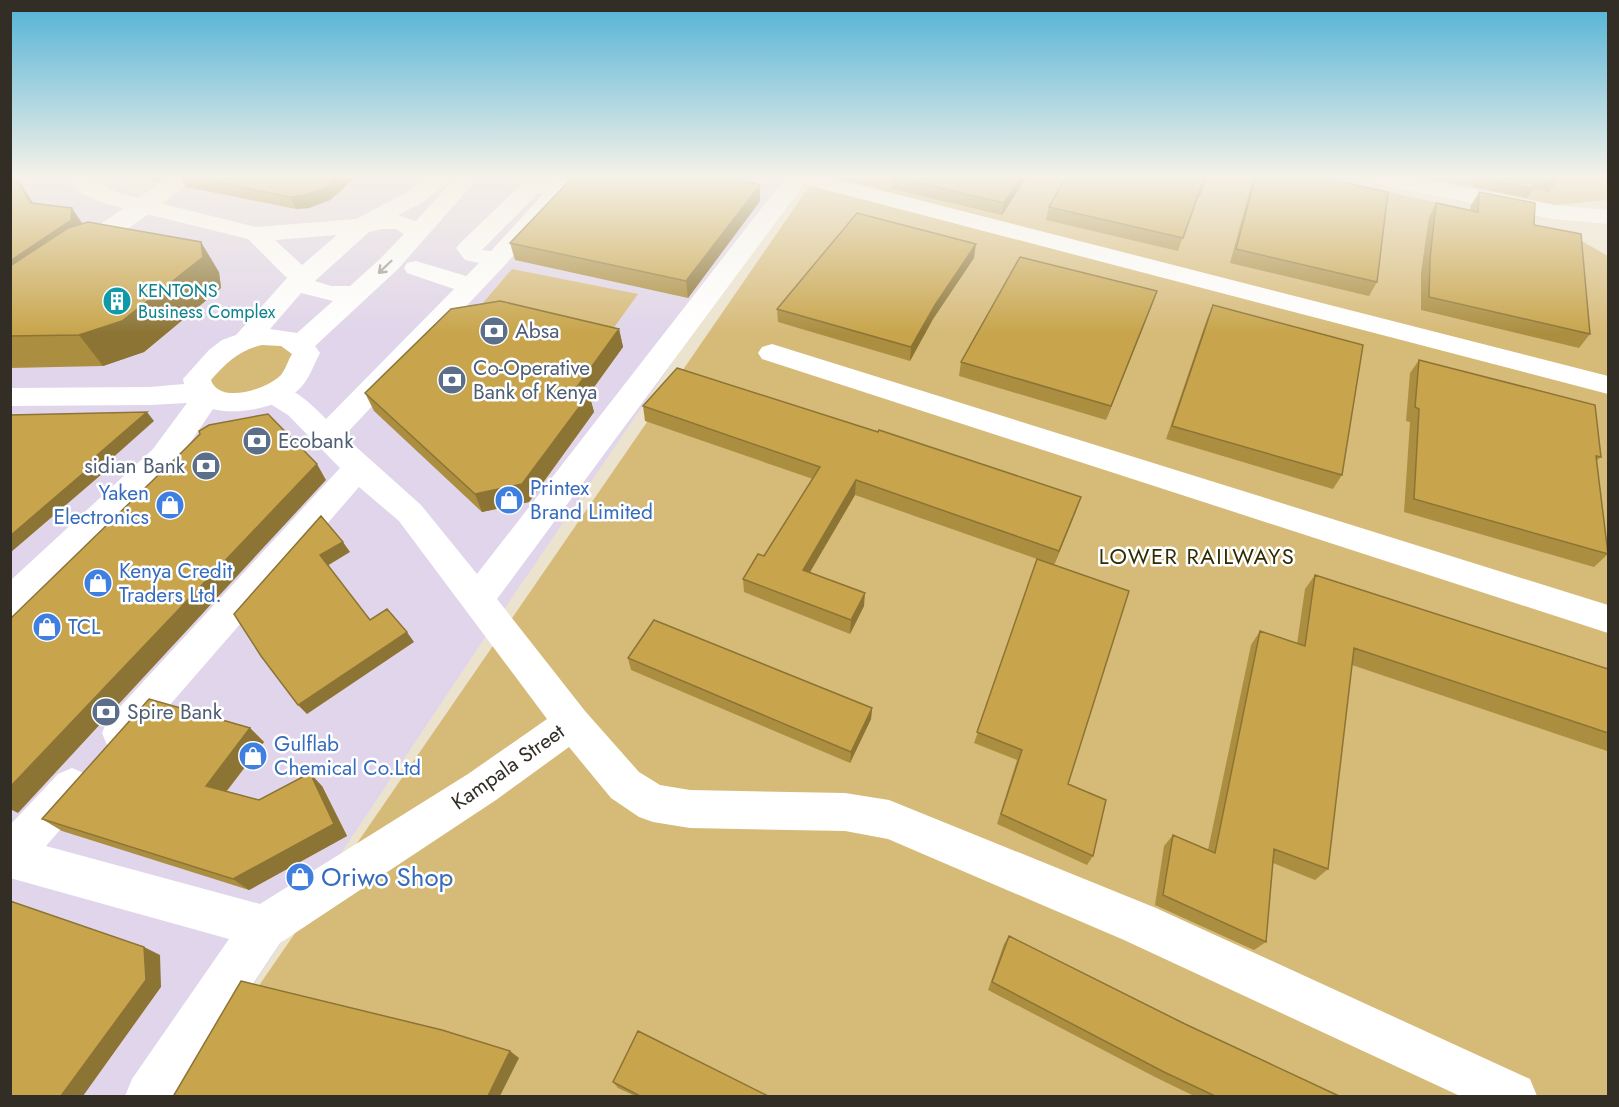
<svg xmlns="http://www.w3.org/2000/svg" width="1619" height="1107" font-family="Jost,sans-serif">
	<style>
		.commercial { fill: #e0d5ea }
		.green { fill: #d6ba78 }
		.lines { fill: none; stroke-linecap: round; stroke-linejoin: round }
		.minor { fill: #fff; fill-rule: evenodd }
		.major { fill: #fff; fill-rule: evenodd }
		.wall { fill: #ac8e41 }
		.shaded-wall { fill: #8c7435 }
		.building { fill: #c8a54c; stroke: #8c7435; stroke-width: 1.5 }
		.oneway { stroke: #989692 }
		.labels { text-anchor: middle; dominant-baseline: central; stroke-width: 5; stroke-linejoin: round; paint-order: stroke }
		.far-culture-label { font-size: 18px; fill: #0d838f; stroke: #fff; text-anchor: start }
		.service-label { font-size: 21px; fill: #4e5e75; stroke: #fff; text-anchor: start }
		.shop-label { font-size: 21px; fill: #366cbe; stroke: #fff; text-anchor: start }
		.street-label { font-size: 21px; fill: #322e26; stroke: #fff }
		.neighbourhood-label { font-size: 22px; letter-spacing: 1.5px; fill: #2f2c01; stroke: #fff }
		.near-shop-label { font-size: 26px; fill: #366cbe; stroke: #fff; text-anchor: start }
	</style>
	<rect width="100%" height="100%" fill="#ece3ce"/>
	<path class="commercial" d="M10 178H116L134 195 165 178H798L490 630 179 1096H11Z"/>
	<path class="green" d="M815 178H1326L1564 231 1608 256V1096H183Z
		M1427 178H1608V200L1556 205Z
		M512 269 638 294 605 340 477 310Z
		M270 341 296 350 273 390 220 396 203 383 229 352Z"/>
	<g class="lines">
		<path class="minor" d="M167 178H194L153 211 19 304 10 307V287Z
			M558 178H581L505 265 344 436 421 505 477 574 785 178H833L1608 376V394L804 184 497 599 585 711 639 772 660 785 690 790 845 793 889 800 1156 908 1530 1079 1537 1096H1460L1124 940 888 839 845 831 690 828 653 822 639 817 611 798 569 747 496 800 280 943 178 1096H125L132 1079 229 939 10 878V825L58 774 72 768 86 774 92 787 86 800 46 846 260 904 468 774 547 719 399 521 359 487 135 745 121 750 107 745 102 733 107 721 340 468 288 415 264 400 260 393 264 386C288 380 310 403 326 419L454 289 407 273 404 268 407 263 416 261 466 276 479 263 465 260 456 248 460 243 523 183ZM538 193H544L491 251 482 250Z
			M1371 178H1416L1553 205 1608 210V224L1553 219 1382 185 1374 183Z
			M772 344 1608 605V633L762 359 758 353 762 347Z"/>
		<path class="major" d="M63 178H89L122 194 256 227 356 219 407 192 427 178H453L423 202 398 215 416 221 455 178H478L398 269 315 346 320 353C314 364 310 377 302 386 285 407 237 416 213 409L175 465 22 613 10 617V581L153 449 187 403 150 405 10 406V388L150 387 184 384 183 379 209 350 222 340 236 335 287 278 248 239 106 204 82 194ZM382 229H396L404 234 380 259 350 286H331L315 281 369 232ZM337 235 302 265 275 240ZM301 293 333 301 297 333 270 329ZM262 345 281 346 292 354C288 360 286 369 281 375 268 389 219 405 211 380 226 363 240 350 262 345Z"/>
	</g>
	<path class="wall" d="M10 178H17L32 203 82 224 219 272 221 288 144 352 103 366 10 368Z
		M143 178H163L158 181Z
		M181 178H362L354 179 330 200 309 208 296 209 186 187Z
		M893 178H1026L1002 215 892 189Z
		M1207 178 1200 197H1197L1178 251 1046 220 1049 207Z
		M1253 178H1323L1377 282 1369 296 1230 263Z
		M1473 178H1555V184L1549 192 1533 189 1527 198 1473 187Z
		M1479 192 1534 225 1590 334 1579 348 1421 310V273L1429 217 1436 203 1470 211 1471 205Z
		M760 201 688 298 515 260 510 243Z
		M974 258 933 319 910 361 778 322 777 309Z
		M1157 291 1106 420 959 376 961 362Z
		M1213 305 1342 475 1333 489 1166 439 1207 319Z
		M619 329 623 347 589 394 594 412 529 502 482 512 374 411 365 393Z
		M1419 360 1601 457 1596 461 1608 554 1594 567 1404 512 1410 422 1406 421 1410 373Z
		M643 406 1076 511 1054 565 1068 784 1093 856 1087 865 997 824 1017 760 974 743 1040 560 855 495 810 572 864 606 850 634 744 592 743 579 764 556 813 479 645 421Z
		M1315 575 1608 669V750L1607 751 1352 665 1328 869 1315 880 1273 863 1266 942 1254 950 1155 905 1164 846 1173 835 1208 850 1251 645 1260 631 1297 644 1305 589Z
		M628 658 872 708 871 719 850 763 631 670Z
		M250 728 264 742 227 791 259 800 322 786 347 836 249 890 62 831 42 819Z
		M1009 936 1185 1024 1339 1096H1194L1155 1077 988 990 1004 944Z
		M613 1082 768 1096H635L618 1088Z"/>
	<path class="shaded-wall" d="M16 178H17L42 217 31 203Z
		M335 178 354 179 330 200 309 208 296 209 290 197Z
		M1021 178H1026L1002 215 1004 203Z
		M760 185V201L688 298 686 281Z
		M72 208 82 223 81 235 10 284V261Z
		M201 242 219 272 221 288 144 352 103 366 79 335Z
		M976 244 974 258 933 319 910 361 911 347 935 305Z
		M1157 291 1152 305 1106 420 1111 406Z
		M619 329 623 347 579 408 574 391Z
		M589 394 594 412 529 502 482 512 475 494Z
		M147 412 154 421 99 470 102 474 10 553V536L88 463Z
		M317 464 326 480 18 813 10 809V787Z
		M856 480 855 495 803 584V570Z
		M1081 497 1076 511 1054 565 1059 551Z
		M343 542 350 552 327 566 320 555Z
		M865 593 864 606 850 634 851 620Z
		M407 632 414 642 307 714 298 705Z
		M872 708 871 719 850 763 851 752Z
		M250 728 264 742 221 798 206 786Z
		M310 773 322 786 347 836 249 890 233 879Z
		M144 947 160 955 161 987 83 1096H61Z
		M510 1051 519 1058 500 1096H488Z"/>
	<path class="building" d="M10 178H16L31 203 72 208 71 220 10 261Z
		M197 178H335L325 188 303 195 290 197Z
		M572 178H732L760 185 686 281 510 243Z
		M897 178H1021L1004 203Z
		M1065 178H1206L1204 184H1202L1183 238 1049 207Z
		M1255 178H1323L1388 192 1377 282 1236 249Z
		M1479 178H1555V184L1534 179 1533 189Z
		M1479 192 1535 203 1534 225 1581 234 1590 334 1429 297 1430 259 1436 203 1478 212Z
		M857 213 976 244 935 305 911 347 777 309Z
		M88 222 201 242 203 257 122 321 79 335 10 336V266L68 228Z
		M1020 257 1157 291 1111 406 961 362Z
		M500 301 619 329 574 391 589 394 522 484 475 494 365 393 451 309Z
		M1213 305 1363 345 1342 475 1172 426Z
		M1419 360 1595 405 1601 457 1596 456 1608 554 1414 499 1419 409 1415 407Z
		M677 368 878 432 879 430 1081 497 1059 551 856 480 803 570 865 593 851 620 743 579 758 554 764 556 820 467 643 406Z
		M147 412 88 463 94 464 10 536V415Z
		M268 414 317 464 10 787V619L180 454 200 434 199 431 209 425Z
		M321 516 343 542 320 555 370 620 387 609 407 632 298 705 261 656 234 614Z
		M1037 559 1129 591 1068 784 1106 800 1093 856 1001 814 1022 750 977 732Z
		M1315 575 1608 669V733L1354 648 1328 869 1274 849 1266 942 1163 895 1173 835 1215 853 1260 631 1305 646Z
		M654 620 872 708 851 752 628 658Z
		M149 699 250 728 206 786 259 800 310 773 334 824 233 879 42 819Z
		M10 901 144 947 146 980 61 1096H10Z
		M1009 936 1185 1024 1339 1096H1215L1164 1072 992 982Z
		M241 981 442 1030 510 1051 488 1096H178L174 1095Z
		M638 1031 768 1096H640L613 1082Z"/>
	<defs><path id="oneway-shaft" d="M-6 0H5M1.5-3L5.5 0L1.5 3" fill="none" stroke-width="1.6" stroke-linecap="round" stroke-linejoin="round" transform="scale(1.5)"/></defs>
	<use class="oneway" href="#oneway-shaft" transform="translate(385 267) rotate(136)"/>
	<linearGradient id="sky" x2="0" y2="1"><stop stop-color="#50b2d5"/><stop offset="0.53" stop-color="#f6f2e9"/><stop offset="1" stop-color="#f6f2e9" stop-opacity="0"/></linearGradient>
	<rect width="1619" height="333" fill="url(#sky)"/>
	<defs>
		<g id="building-disc" transform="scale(1.5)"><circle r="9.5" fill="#0f9aa8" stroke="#fff"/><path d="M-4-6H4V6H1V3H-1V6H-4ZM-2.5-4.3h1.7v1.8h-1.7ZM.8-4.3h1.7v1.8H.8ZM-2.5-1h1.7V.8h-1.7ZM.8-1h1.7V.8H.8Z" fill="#fff"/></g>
		<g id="bank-disc" transform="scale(1.5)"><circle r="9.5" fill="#5c6f8a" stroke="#fff"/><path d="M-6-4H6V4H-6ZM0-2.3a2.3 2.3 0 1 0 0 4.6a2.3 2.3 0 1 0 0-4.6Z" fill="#fff"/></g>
		<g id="shop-disc" transform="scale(1.5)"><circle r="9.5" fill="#3f7fe0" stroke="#fff"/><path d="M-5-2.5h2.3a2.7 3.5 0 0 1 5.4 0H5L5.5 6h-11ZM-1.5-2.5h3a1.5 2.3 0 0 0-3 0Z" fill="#fff"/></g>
	</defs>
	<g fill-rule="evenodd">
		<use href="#building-disc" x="117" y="301"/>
		<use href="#bank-disc" x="494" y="331"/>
		<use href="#bank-disc" x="452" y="380"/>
		<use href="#bank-disc" x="257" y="441"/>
		<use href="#bank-disc" x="206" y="466"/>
		<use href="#shop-disc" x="509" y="500"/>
		<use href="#shop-disc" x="170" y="505"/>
		<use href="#shop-disc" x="98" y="583"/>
		<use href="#shop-disc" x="47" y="627"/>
		<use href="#bank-disc" x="106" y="712"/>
		<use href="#shop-disc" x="253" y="756"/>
		<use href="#shop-disc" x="300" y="877"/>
	</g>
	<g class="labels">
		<g class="far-culture-label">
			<text x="138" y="291">KENTONS<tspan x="138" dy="21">Business Complex</tspan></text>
		</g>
		<g class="service-label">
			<text x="515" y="331">Absa</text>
			<text x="473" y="368">Co-Operative<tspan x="473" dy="24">Bank of Kenya</tspan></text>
			<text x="278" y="441">Ecobank</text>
			<text x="185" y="466" text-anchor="end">sidian Bank</text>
			<text x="127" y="712">Spire Bank</text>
		</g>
		<g class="shop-label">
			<text x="530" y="488">Printex<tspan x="530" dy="24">Brand Limited</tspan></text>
			<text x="149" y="493" text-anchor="end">Yaken<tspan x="149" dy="24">Electronics</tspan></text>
			<text x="119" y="571">Kenya Credit<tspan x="119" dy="24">Traders Ltd.</tspan></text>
			<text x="68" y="627">TCL</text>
			<text x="274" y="744">Gulflab<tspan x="274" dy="24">Chemical Co.Ltd</tspan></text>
		</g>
		<g class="street-label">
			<text transform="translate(508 767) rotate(-35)">Kampala Street</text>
		</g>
		<g class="neighbourhood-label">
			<text x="1197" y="556">LOWER RAILWAYS</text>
		</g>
		<g class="near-shop-label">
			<text x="321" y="877">Oriwo Shop</text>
		</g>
	</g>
	<rect width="1619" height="1107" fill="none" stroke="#322e26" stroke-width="24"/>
</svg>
